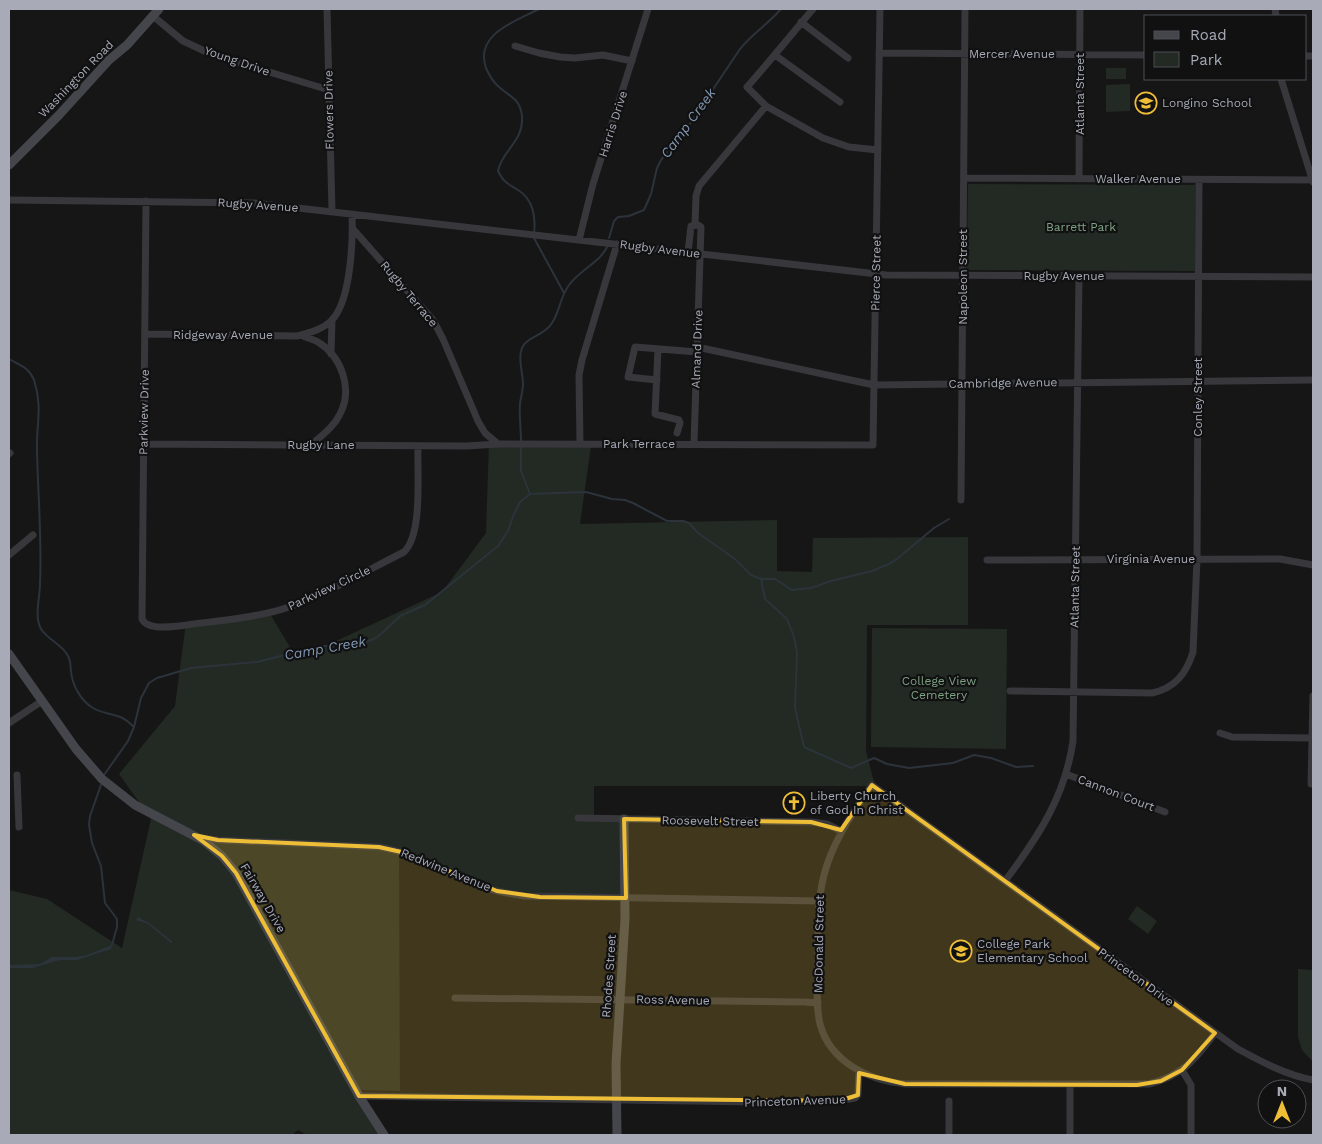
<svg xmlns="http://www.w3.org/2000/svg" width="1322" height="1144" font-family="'Work Sans',sans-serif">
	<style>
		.green { fill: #222a23 }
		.water { fill: #2c333b }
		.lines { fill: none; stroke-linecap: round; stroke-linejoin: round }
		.stream { stroke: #2c333b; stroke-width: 2 }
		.street { stroke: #37373c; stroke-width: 7 }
		.secondary { stroke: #45464c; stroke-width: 9 }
		.marked { fill: #eebe37; fill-opacity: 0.2; stroke: #eebe37; stroke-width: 4; stroke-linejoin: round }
		.labels { text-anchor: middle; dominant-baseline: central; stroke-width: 4.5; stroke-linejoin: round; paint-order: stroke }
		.street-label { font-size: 12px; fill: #a8abb7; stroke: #111112 }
		.poi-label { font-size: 12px; fill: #a8abb7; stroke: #111112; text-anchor: start }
		.park-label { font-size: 12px; fill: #7fa284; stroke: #111112 }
		.water-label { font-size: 14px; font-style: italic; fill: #8096b1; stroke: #111112 }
	</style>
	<rect width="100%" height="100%" fill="#161617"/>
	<path class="green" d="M1106 68H1126V79H1106Z
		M1130 84V111L1106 112V85Z
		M968 184 1195 185V271L967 270Z
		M489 442 591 446 580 524 777 520V571L812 572 813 538 968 537V625H867L866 751 875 786H594V822H623L624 899 525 894 488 887 399 852 400 1091 360 1090 383 1135H307L298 1130 292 1135H9V890L47 899 122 948 151 819 119 774 175 706 186 622 269 612 297 659 442 592 486 533Z
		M872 628 1007 629 1006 749 871 747Z
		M1137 906 1157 921 1148 934 1128 919Z
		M1298 969 1313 970V1062L1302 1050 1298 1037Z"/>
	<path class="water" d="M138 917 149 923 173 942 171 943 148 924 136 920Z
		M112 945 111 949 77 960H60L33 968H9V965L40 964 52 957H75L87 955Z"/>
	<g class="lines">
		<path class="stream" d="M534 233C536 217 533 199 518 190 507 183 504 183 498 171 502 150 524 142 522 116 520 98 510 97 499 87 493 82 489 75 486 68 474 34 516 21 539 9
			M534 238 564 293
			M609 238 614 221 618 217 629 216 644 210 651 194 657 168 661 160 687 128 740 49C752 34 768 24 781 9
			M9 359C19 365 29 367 34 380 43 407 36 425 37 451 38 495 42 540 40 584 40 597 34 617 41 629 48 640 63 645 68 656 71 661 70 665 71 671 72 685 81 701 93 708 109 717 119 711 134 727
			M521 441C521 429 519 415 520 403 521 397 523 390 523 384 523 373 517 357 523 346 528 337 545 335 552 323 560 311 560 297 569 285 581 269 601 262 608 245
			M521 446V471L530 494
			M530 494 586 492 612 499 625 500 633 503 667 521H683L689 523 698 533 735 559 751 575 761 579H775L792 590 811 588 831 581 872 571 889 564 897 559 934 528 949 519
			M761 579 765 599 787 619 794 637 797 652 795 708 804 747 851 768 874 758 887 764 909 768 953 763 974 755 991 758 1016 767 1033 766
			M104 775 128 741 134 727 141 698 149 683 157 678 191 668 257 662 316 647 365 642 374 639 381 634 400 616 425 605 498 546 508 531 514 514 520 502 530 494
			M102 782 90 816 89 825 92 843 101 866 105 903 117 919V927L112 945"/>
		<path class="street" d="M327 9 332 211
			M813 9C791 35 770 61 747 87L766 106 823 138 849 147 878 150
			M1275 9 1276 16
			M153 16 183 41 213 55 329 90
			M801 22 848 58
			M515 46 539 53 560 57 575 58 603 55 632 61
			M879 53 1146 55
			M775 55 840 102
			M1306 56H1313
			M1281 79 1313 182
			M964 178 1313 180
			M1079 179 1080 9
			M9 200 254 203 886 275 1313 277
			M146 201 142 619C147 630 168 627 179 626 213 621 258 618 289 607 329 593 366 571 404 552 423 534 417 473 418 446
			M695 224 696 196 699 186 766 106
			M353 229 433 320 443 339 478 421 485 433 498 444
			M579 240 593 184 648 9
			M688 252 691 226 698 225 701 227 694 444
			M145 334 297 336C308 333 324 329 332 320 351 300 353 240 352 214
			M301 335C306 338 313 339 318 342 342 357 353 389 340 414 334 427 321 436 311 445
			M697 347 874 385 1313 380
			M658 349 655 414 679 420 680 423 677 433
			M331 354 332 320
			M657 380 628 377 635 347 697 352
			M143 444 466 446 498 444 873 445 880 9
			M580 444 579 375 582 360 617 244
			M9 454 10 453
			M961 500 965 9
			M9 555 33 535
			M987 560 1280 559 1313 565
			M1010 691 1152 693C1175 688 1186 674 1193 652L1197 559 1199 180
			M9 723 42 701
			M1220 733 1232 737 1313 738
			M1066 774 1165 812
			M17 775 19 827
			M1311 784 1313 696
			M578 818 811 822 827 824 841 831
			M201 838 218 840 379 847C417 853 448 875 483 887 497 892 511 894 525 896L819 901
			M1005 881C1038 837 1065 797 1073 741L1079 276
			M455 998 801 1002
			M805 1002 818 1003
			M1215 1033C1196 1059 1182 1076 1149 1084H905C870 1081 830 1062 820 1024 815 1004 818 976 818 955 818 925 817 894 827 865 837 835 854 811 872 785L1238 1049C1262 1062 1286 1075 1313 1080
			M1182 1070 1191 1085V1135
			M359 1096 757 1102 839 1101 855 1098 858 1095 859 1071
			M949 1135V1101
			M1070 1135V1085"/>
		<path class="secondary" d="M9 165 59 115 109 60 127 45 159 9
			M9 654 76 749 102 779 135 805 204 841 222 856 236 873 359 1096 384 1135
			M617 1135 616 1064 625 919 624 819"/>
	</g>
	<path class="marked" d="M872 785 1215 1033 1182 1070 1161 1081 1137 1085 905 1084 859 1073 858 1095 839 1101 359 1096 236 873 222 856 194 835 218 840 379 847 406 853 497 891 540 897 626 898 624 819 811 822 841 830Z"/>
	<defs>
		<g id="school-ring" transform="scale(1.125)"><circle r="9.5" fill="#111112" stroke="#eebe37" stroke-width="1.5"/><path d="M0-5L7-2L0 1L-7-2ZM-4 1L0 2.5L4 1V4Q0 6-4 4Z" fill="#eebe37"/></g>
		<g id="church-ring" transform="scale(1.125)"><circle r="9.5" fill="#111112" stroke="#eebe37" stroke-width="1.5"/><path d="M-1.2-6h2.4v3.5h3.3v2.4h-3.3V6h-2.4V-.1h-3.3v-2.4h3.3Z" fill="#eebe37"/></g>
	</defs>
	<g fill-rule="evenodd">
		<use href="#school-ring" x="1146" y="103"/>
		<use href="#church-ring" x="794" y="803"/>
		<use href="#school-ring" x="961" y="951"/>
	</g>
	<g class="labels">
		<g class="street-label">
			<text x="1012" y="54">Mercer Avenue</text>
			<text transform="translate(237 61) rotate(19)">Young Drive</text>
			<text transform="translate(76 79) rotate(-46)">Washington Road</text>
			<text transform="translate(1080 94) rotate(-90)">Atlanta Street</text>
			<text transform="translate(329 110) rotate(-91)">Flowers Drive</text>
			<text transform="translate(613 124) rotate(-72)">Harris Drive</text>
			<text x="1138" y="179">Walker Avenue</text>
			<text transform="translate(258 205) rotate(4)">Rugby Avenue</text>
			<text transform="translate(660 249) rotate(7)">Rugby Avenue</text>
			<text transform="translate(876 273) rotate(-89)">Pierce Street</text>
			<text x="1064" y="276">Rugby Avenue</text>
			<text transform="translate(963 277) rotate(-90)">Napoleon Street</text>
			<text transform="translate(409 294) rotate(50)">Rugby Terrace</text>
			<text x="223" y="335">Ridgeway Avenue</text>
			<text transform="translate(697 349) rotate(-88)">Almand Drive</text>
			<text transform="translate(1003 383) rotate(-1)">Cambridge Avenue</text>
			<text transform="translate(1198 397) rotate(-90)">Conley Street</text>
			<text transform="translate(144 412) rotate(-89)">Parkview Drive</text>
			<text x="639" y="444">Park Terrace</text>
			<text x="321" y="445">Rugby Lane</text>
			<text x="1151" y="559">Virginia Avenue</text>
			<text transform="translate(1075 587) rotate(-89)">Atlanta Street</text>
			<text transform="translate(329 588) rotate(-25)">Parkview Circle</text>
			<text transform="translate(1116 793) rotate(21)">Cannon Court</text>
			<text transform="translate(710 821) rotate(1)">Roosevelt Street</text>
			<text transform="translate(446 870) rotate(22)">Redwine Avenue</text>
			<text transform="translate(263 898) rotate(60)">Fairway Drive</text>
			<text transform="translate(819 944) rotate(-89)">McDonald Street</text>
			<text transform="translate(609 976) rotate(-86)">Rhodes Street</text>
			<text transform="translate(1136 977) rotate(36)">Princeton Drive</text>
			<text transform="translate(673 1000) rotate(1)">Ross Avenue</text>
			<text transform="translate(795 1101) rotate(-2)">Princeton Avenue</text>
		</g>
		<g class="poi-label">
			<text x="1162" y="103">Longino School</text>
			<text x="810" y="796">Liberty Church<tspan x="810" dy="14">of God In Christ</tspan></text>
			<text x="977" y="944">College Park<tspan x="977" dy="14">Elementary School</tspan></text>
		</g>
		<g class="park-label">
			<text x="1081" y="227">Barrett Park</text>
			<text x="939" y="681">College View<tspan x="939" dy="14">Cemetery</tspan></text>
		</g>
		<g class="water-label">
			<text transform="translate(688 123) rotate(-54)">Camp Creek</text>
			<text transform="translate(325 648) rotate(-10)">Camp Creek</text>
		</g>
	</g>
	<rect width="1322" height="1144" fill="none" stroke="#a8abb7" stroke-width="20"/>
	<rect x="1144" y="15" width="162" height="65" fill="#111112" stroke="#4d4f54"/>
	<rect x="1154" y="31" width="25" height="8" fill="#45464c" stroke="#4d4f54"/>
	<text x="1190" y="40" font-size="15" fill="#a8abb7">Road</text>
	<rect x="1154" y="52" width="25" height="15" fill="#222a23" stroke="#4d4f54"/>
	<text x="1190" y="65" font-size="15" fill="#a8abb7">Park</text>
	<g transform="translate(1282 1104)"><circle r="24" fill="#111112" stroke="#4d4f54"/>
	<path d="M0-4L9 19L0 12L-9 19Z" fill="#eebe37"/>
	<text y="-8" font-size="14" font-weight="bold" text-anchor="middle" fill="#a8abb7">N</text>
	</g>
</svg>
